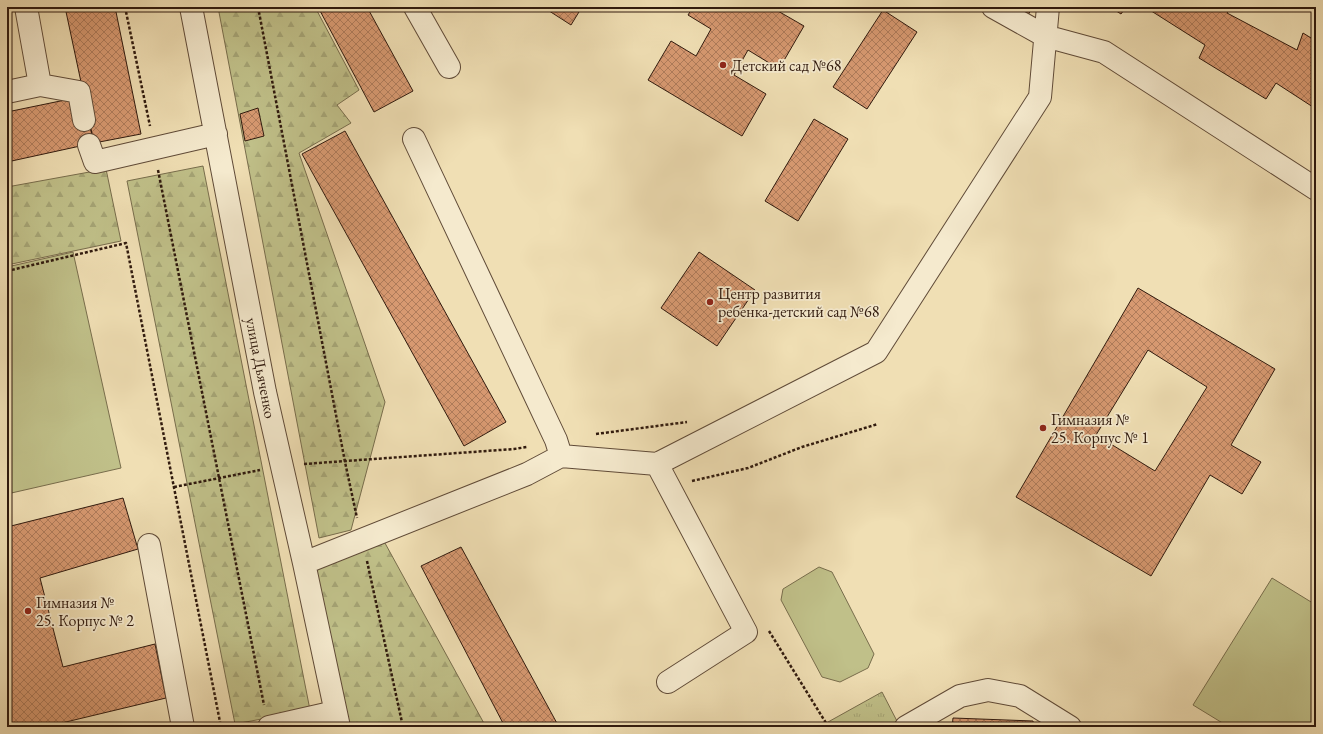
<svg xmlns="http://www.w3.org/2000/svg" width="1323" height="734" font-family="'EB Garamond',serif">
	<style>
		.grass { fill: url(#grass-tufts); stroke: #786d4c }
		.forest { fill: url(#forest-firs); stroke: #786d4c }
		.garden { fill: #c0c089; stroke: #786d4c }
		.building { fill: url(#building-cross-hatch); stroke: #301a0e; fill-rule: evenodd }
		.lines { fill: none; stroke-linecap: round; stroke-linejoin: round }
		.minor-casing { stroke: #604b38; stroke-width: 24 }
		.path { stroke: #301a0e; stroke-width: 2.5; stroke-dasharray: 3 2; stroke-linecap: butt }
		.minor { stroke: #f5eace; stroke-width: 22 }
		.poi-dot { fill: #8f2418; stroke: #f5eace; stroke-width: 1.5 }
		.labels { text-anchor: middle; dominant-baseline: central; stroke-width: 3.5; stroke-linejoin: round; paint-order: stroke }
		.poi-label { font-size: 16px; fill: #301a0e; stroke: #f5eace; text-anchor: start }
		.street-label { font-size: 16px; fill: #301a0e; stroke: #f5eace }
	</style>
	<defs>
		<pattern id="grass-tufts" width="24" height="20" patternUnits="userSpaceOnUse"><rect width="24" height="20" fill="#c0c089"/><path d="M3 7l-1-3M5 7V3M7 7l1-3M15 17l-1-3M17 17v-4M19 17l1-3" fill="none" stroke="#a5a475"/></pattern>
		<pattern id="forest-firs" width="22" height="20" patternUnits="userSpaceOnUse"><rect width="22" height="20" fill="#c0c089"/><path d="M5 1l3.5 6h-7zM16 11l3.5 6h-7z" fill="#a5a475"/></pattern>
		<pattern id="building-cross-hatch" width="8" height="8" patternUnits="userSpaceOnUse"><rect width="8" height="8" fill="#d79971"/><path d="M0 0l8 8M0 8l8-8" fill="none" stroke="#af7c5b"/></pattern>
	</defs>
	<rect width="100%" height="100%" fill="#f0dfb4"/>
	<filter id="stains"><feTurbulence type="fractalNoise" baseFrequency=".005" numOctaves="4"/><feColorMatrix values="0 0 0 0 .2 0 0 0 0 .09 0 0 0 0 .02 0 0 0 .5 -.17"/></filter>
	<radialGradient id="worn" r=".72"><stop offset=".6" stop-color="#630" stop-opacity="0"/><stop offset="1" stop-color="#630" stop-opacity=".3"/></radialGradient>
	<path class="grass" d="M882 692 899 725 896 727H819Z"/>
	<path class="forest" d="M218 7H315L359 90 337 105 351 123 299 153 385 402 351 530 319 538Z
		M203 166 310 710 235 724 127 181Z
		M106 169 121 241 7 265V187Z
		M380 534 486 727H338L304 563Z"/>
	<path class="garden" d="M73 252 121 468 7 494V267Z
		M819 567 832 572 874 654 868 668 840 682 822 677 781 600 783 589Z
		M1272 578 1316 605V727H1229L1193 705Z"/>
	<path class="building" d="M65 7H115L141 134 94 143Z
		M318 7H367L413 91 374 112Z
		M543 7H582L571 25Z
		M693 7H771L804 26 779 69 748 50 734 75 766 94 742 136 648 80 671 41 696 56 711 29 688 15Z
		M1008 7H1033L1026 18Z
		M1110 7H1126L1121 14Z
		M1145 7H1232L1227 13 1297 50 1303 33 1316 41V109L1276 83 1266 99 1199 58 1205 45Z
		M883 10 917 32 867 109 833 87Z
		M70 99 88 119 94 143 7 162V112Z
		M258 108 264 136 245 141 240 114Z
		M814 119 848 139 798 221 765 201Z
		M345 131 506 422 464 446 302 154Z
		M699 252 755 290 717 346 661 308Z
		M1138 288 1275 369 1231 445 1261 462 1242 494 1210 475 1151 576 1016 497ZM1148 350 1207 387 1155 471 1096 435Z
		M123 498 138 549 40 578 63 667 155 644 166 698 45 727H7V527Z
		M461 547 559 727H505L421 566Z
		M953 718 1033 721 1034 727H952Z"/>
	<g class="lines">
		<g class="minor-casing">
			<path id="minor" d="M191 7 265 392 304 563 339 727
				M415 7 449 67
				M993 7 1045 36 1104 52 1316 189
				M40 85 79 92 84 120
				M7 92 40 85 26 7
				M414 139 556 440 561 456
				M89 145 95 162 216 134
				M657 464 746 632 668 682
				M149 545 183 727
				M304 563 527 474 561 456 657 464 876 352 1040 97 1048 7
				M269 727 335 712
				M906 727 960 696 988 690 1020 696 1070 727"/>
		</g>
		<path class="path" d="M125 7 150 126
			M258 7 345 462 357 518
			M158 170 264 705
			M7 271 126 243 221 727
			M596 434 687 422
			M304 464 514 449 527 447
			M692 481 748 468 802 447 878 424
			M174 487 260 470
			M367 561 403 727
			M769 631 826 723"/>
		<use href="#minor" class="minor"/>
	</g>
	<g class="poi-dot">
		<circle cx="723" cy="65" r="4"/>
		<circle cx="710" cy="302" r="4"/>
		<circle cx="1043" cy="428" r="4"/>
		<circle cx="28" cy="611" r="4"/>
	</g>
	<g class="labels">
		<g class="poi-label">
			<text x="731" y="65">Детский сад №68</text>
			<text x="718" y="293">Центр развития<tspan x="718" dy="18">ребенка-детский сад №68</tspan></text>
			<text x="1051" y="419">Гимназия №<tspan x="1051" dy="18">25. Корпус № 1</tspan></text>
			<text x="36" y="602">Гимназия №<tspan x="36" dy="18">25. Корпус № 2</tspan></text>
		</g>
		<g class="street-label">
			<text transform="translate(261 368) rotate(79)">улица Дьяченко</text>
		</g>
	</g>
	<rect width="1323" height="734" fill="none" stroke="#f0dfb4" stroke-width="24"/>
	<rect x="8" y="8" width="1307" height="718" fill="none" stroke="#301a0e" stroke-width="2"/>
	<rect x="12" y="12" width="1299" height="710" fill="none" stroke="#301a0e"/>
	<rect width="100%" height="100%" filter="url(#stains)"/>
	<rect width="100%" height="100%" fill="url(#worn)"/>
</svg>
